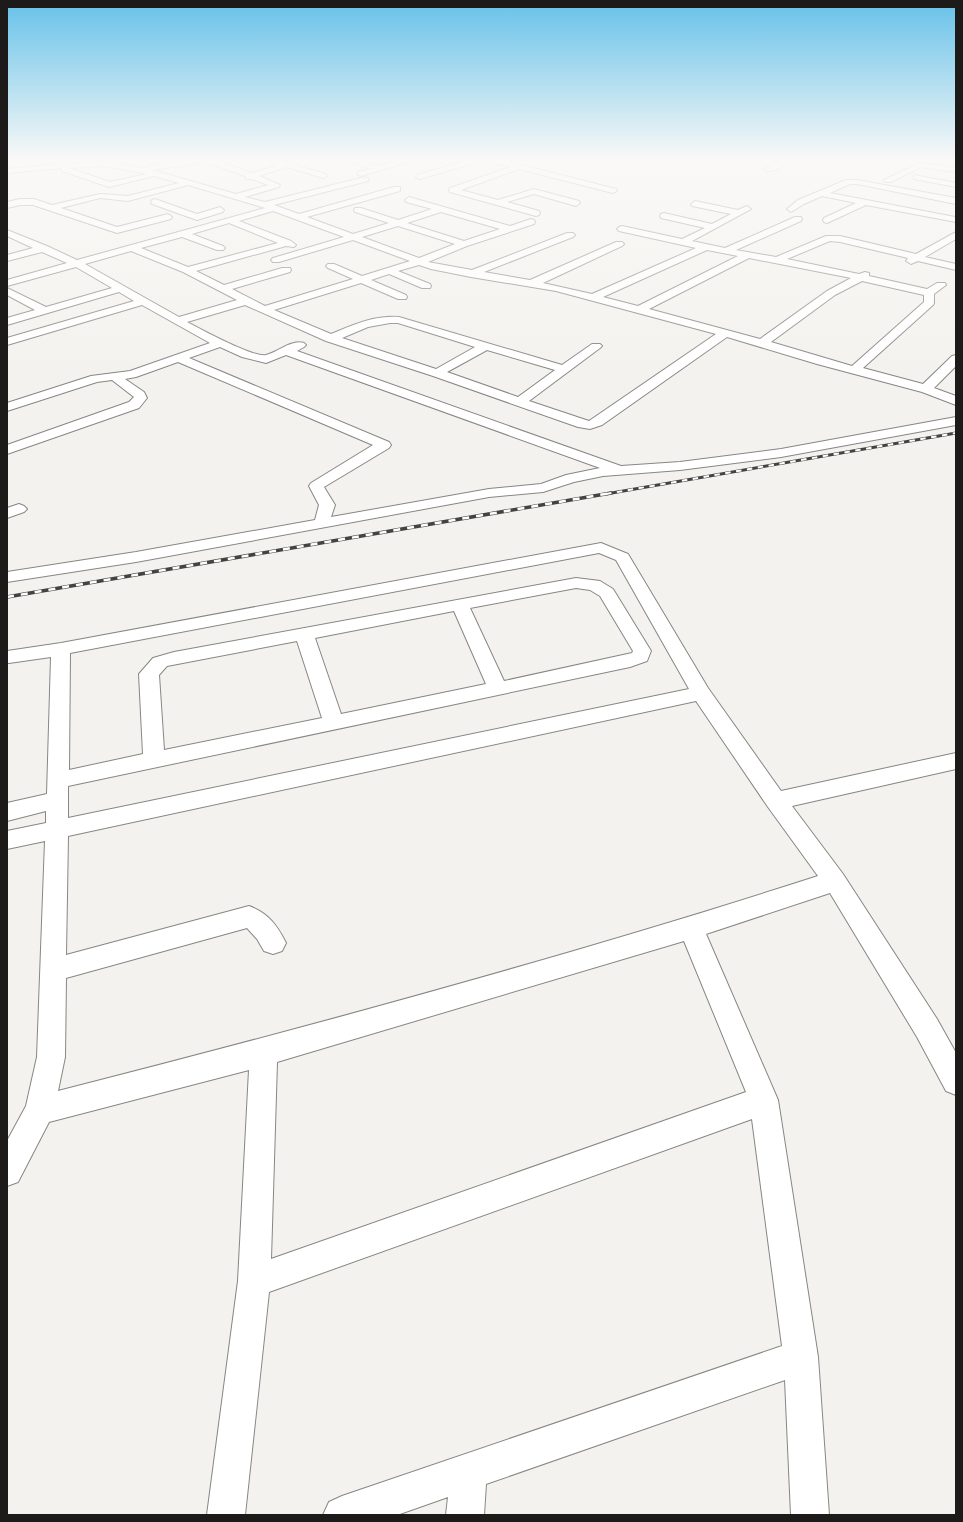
<svg xmlns="http://www.w3.org/2000/svg" width="963" height="1522" font-family="'Source Serif 4',serif">
	<style>
		.lines { fill: none; stroke-linecap: round; stroke-linejoin: round }
		.lane-casing { stroke: #888683; stroke-width: 13 }
		.street-casing { stroke: #888683; stroke-width: 2 }
		.lane { stroke: #fff; stroke-width: 11 }
		.street { fill: #fff; fill-rule: evenodd }
		.rail-far1-casing { stroke: #444341; stroke-width: 3 }
		.rail-casing { stroke: #444341; stroke-width: 3.5 }
		.rail-far1 { stroke: #fff; stroke-width: 2; stroke-dasharray: 5.5; stroke-linecap: butt }
		.rail { stroke: #fff; stroke-width: 2.5; stroke-dasharray: 7; stroke-linecap: butt }
	</style>
	<rect width="100%" height="100%" fill="#f4f2ee"/>
	<g class="lines">
		<g class="lane-casing">
			<path id="lane" d="M108 158 114 160"/>
		</g>
		<g class="street-casing">
			<path id="street" d="M53 158H64L74 163 105 162 145 168 149 166 198 158H219L215 160 252 173 279 165 270 161 274 159 326 174 327 176 323 178 287 167 259 176 280 185 279 187 245 197 265 202 365 177 369 179 368 181 274 205 299 214 394 187H400V191L307 217 353 234 389 223 355 212 354 210 355 208H361L398 220 432 209 406 202 405 200 409 197 510 226 531 219 534 220 535 222 534 224 467 246 428 262 472 270 567 233H573L575 235 573 237 484 272 530 280 616 242H622L624 244 622 246 543 283 592 294 696 248 619 231 617 229 619 227 622 226 682 239 705 228 661 218 660 216 661 214 664 213 712 224 731 214 692 206 691 204 695 201 738 210 747 206 751 209 692 241 725 248 795 217H801L802 219 801 221 736 250 776 257 826 236H840L916 254 956 232V239L925 257 956 264V270L918 261 911 264 906 261 908 258 840 242 830 241 787 259 859 274 865 272 869 273V276L927 289 937 283H945L946 285 934 294V303L933 305 863 368 923 384 952 356 956 355V366L934 388 956 396V405L922 392 817 364 727 337 602 425 590 429 578 427 433 376 326 341 245 305 187 322C200 329 254 358 266 355 278 352 292 339 304 343L306 345 304 347 297 351 621 466 680 462 781 449 956 417V425L781 457 680 470 603 476 574 482 543 492 489 497 136 562 7 582V572L136 552 315 520 319 505 309 486 311 483 373 445 178 362 136 377 125 379 144 392 147 398 139 408 7 454V445L129 402 134 397 112 380 97 382 7 411V403L91 376 130 371 210 343 142 305 7 345V338L134 301 119 292 7 325V318L35 310 7 295V288L46 307 112 288 76 267 7 286V280L67 263 42 252 7 261V255L33 248 7 236V230L47 246 77 260 265 208 188 185 128 201 100 198 61 208 117 227 168 214 172 217 171 219 117 233 33 205H20L7 208V202L20 199H34L52 205 100 194 128 196 179 183 154 176 109 187 62 171V168L7 173V169L63 164ZM206 162 245 176 246 179H252L268 185 236 194 152 170ZM105 166 147 174 110 182 69 168ZM273 211 344 237 273 258 271 260 273 262H279L353 240 410 261 362 276 334 264H328L326 266 328 268 353 279 265 306 232 289 290 272 291 270 290 268H282L224 285 196 271 286 246 294 247 296 245 291 241 239 221ZM441 212 500 229 464 241 407 223ZM229 223 278 243 188 267 141 248 182 237 217 250H223L225 248 223 246 192 234ZM398 226 455 244 419 258 362 237ZM707 250 738 256 638 306 603 297ZM131 251 183 272 237 300 179 317 85 264ZM749 258 851 278 827 291 760 339 649 309ZM419 265 431 269 471 277 556 291 716 334 589 421 529 401 600 348 602 346 600 344H592L562 365 399 317C374 315 353 325 331 334L274 310 361 283 398 299H406L407 297 406 295 371 280 389 274 422 288H430L431 286 430 284 398 271ZM862 281 924 295V302L852 366 771 342 835 295ZM390 323H398L475 347 436 369 342 338 368 327ZM220 347 242 357 266 363 286 355 600 468 566 475 541 484 489 489 331 517 335 505 324 487 389 448 391 445 389 442 189 358ZM487 350 555 370 518 397 447 372Z
				M341 158H353L379 166 408 158H421L361 176 357 174 358 172 371 169Z
				M475 158H494L616 189 617 191 613 193 519 169 461 190 498 200 534 189 579 201 580 203 576 206 534 194 507 202 539 211 540 213 539 215 536 216 450 192 449 190 450 188 511 167 484 160 420 179 416 177 417 175Z
				M789 158H800L772 171H766L765 169Z
				M920 163 956 168V172L921 167 891 182H885L884 180Z
				M914 175 956 183V187L914 179Z
				M846 180H857L956 198V204L857 184H850L830 193 955 217 956 222 866 205 827 223 824 222 823 220 824 218 856 203 822 196 804 204 791 212 787 209 798 200Z
				M155 199 197 214 220 207 224 210 223 212 197 220 152 204 151 202 152 200Z
				M19 504 24 506 27 509 24 512 7 518V508Z
				M601 543 628 554 708 688 781 791 956 753V769L792 806 843 874 937 1019 956 1053V1095L946 1091 917 1037 830 893 706 934 778 1100 818 1357 829 1515H791L785 1380 486 1484 484 1515H446L448 1497 397 1515H323L329 1502 342 1496 782 1346 752 1119 269 1292 245 1515H207L238 1281 249 1070 49 1122 18 1182 7 1186V1141L26 1106 37 1057 45 841 7 849V831L46 823V811L7 821V803L47 794 51 657 9 663H7V651L61 643ZM599 553 616 560 689 689 68 818V786L630 667 647 661 651 651 613 589 600 581 576 578 174 652 153 658 139 674 143 754 69 770 70 653ZM576 588 590 590 600 596 633 651 632 653 504 681 470 608ZM454 611 486 684 341 714 315 638ZM297 641 322 718 164 750 159 675 167 666ZM696 701 768 807 818 876C567 957 313 1026 58 1091L65 1057 66 978 247 928 257 939 264 951 273 954 282 951 286 943C277 925 268 913 249 906L66 955 68 836ZM684 941 746 1092 271 1259 277 1062Z"/>
		</g>
		<use href="#lane" class="lane"/>
		<use href="#street" class="street"/>
		<g class="rail-far1-casing">
			<path id="rail-far1" d="M606 494 956 433"/>
		</g>
		<g class="rail-casing">
			<path id="rail" d="M7 597 611 493"/>
		</g>
		<use href="#rail-far1" class="rail-far1"/>
		<use href="#rail" class="rail"/>
	</g>
	<linearGradient id="sky" x2="0" y2="1"><stop stop-color="#66c1e9"/><stop offset="0.43" stop-color="#faf9f7"/><stop offset="1" stop-color="#faf9f7" stop-opacity="0"/></linearGradient>
	<rect width="963" height="371" fill="url(#sky)"/>
	<rect width="963" height="1522" fill="none" stroke="#1c1b1a" stroke-width="16"/>
</svg>
